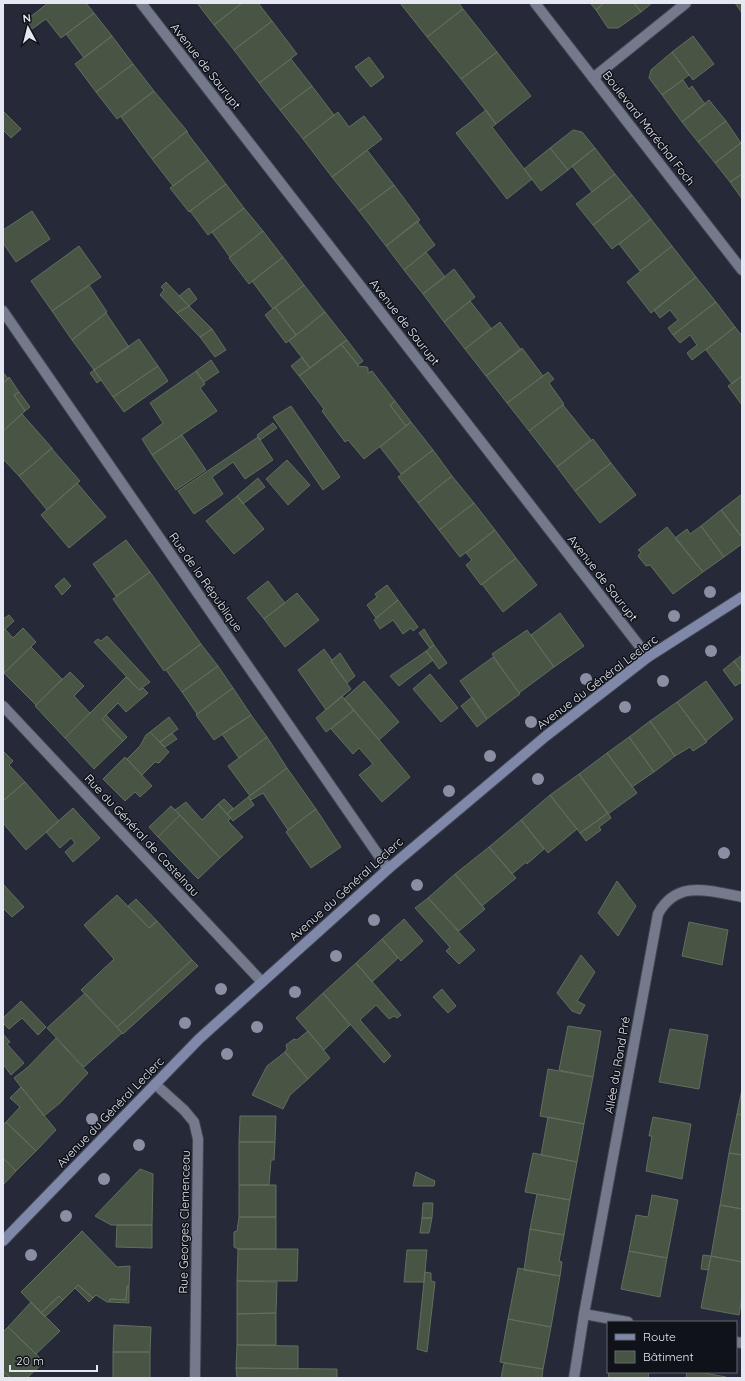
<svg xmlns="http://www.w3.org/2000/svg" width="745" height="1381" font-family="Quicksand,sans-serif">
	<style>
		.building { fill: #485444; stroke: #626e5e }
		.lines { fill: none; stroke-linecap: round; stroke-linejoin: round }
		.service-casing { stroke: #424552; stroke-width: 12 }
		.minor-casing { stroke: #424552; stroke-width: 12 }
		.tertiary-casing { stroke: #424552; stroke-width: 12 }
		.secondary-casing { stroke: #424552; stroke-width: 12 }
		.service { stroke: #74798c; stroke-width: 10 }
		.minor { stroke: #74798c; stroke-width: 10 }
		.tertiary { stroke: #74798c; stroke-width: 10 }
		.secondary { stroke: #8088aa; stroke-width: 10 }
		.tree { fill: #8a8fa4 }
		.labels { text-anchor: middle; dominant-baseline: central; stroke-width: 3; stroke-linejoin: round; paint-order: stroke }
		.street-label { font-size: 12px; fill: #e5e8f2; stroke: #101219 }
	</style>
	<rect width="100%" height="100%" fill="#252938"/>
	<path class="building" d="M48 3H86L94 13 61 38 46 19 32 29 25 21Z
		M197 3H242L214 25Z
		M242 3H258L272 21 234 50 214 25Z
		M400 3H459L463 9 427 37Z
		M590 3H604L596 10Z
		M604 3H634L641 12 618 28H608L596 10Z
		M634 3H652L641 12Z
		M735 3H742V13Z
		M463 9 497 52 461 79 427 37Z
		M94 13 112 36 84 58 66 34Z
		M272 21 297 54 259 83 234 50Z
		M112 36 133 64 96 92 75 64Z
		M693 36 714 64 693 80 672 52Z
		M497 52 531 96 496 124 461 79Z
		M672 52 689 75 662 95 649 78 651 70Z
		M369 57 384 77 371 87 355 67Z
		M291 59 312 86 280 110 259 83Z
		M133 64 154 91 117 119 96 92Z
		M683 80 689 89 692 86 705 104 682 122 662 95Z
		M312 86 334 115 303 139 280 110Z
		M154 91 187 131 152 159 121 117Z
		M709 100 726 121 698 142 682 122Z
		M486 110 496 124 492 127 532 179 507 199 456 133Z
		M3 111 21 129 11 138 3 130Z
		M338 112 349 127 364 116 382 139 332 177 303 139Z
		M726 121 741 143 715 163 698 142Z
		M573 130 582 132 595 148 568 170 550 148Z
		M187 131 188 134 208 160 173 186 152 159Z
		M742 142V174L730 182 715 163Z
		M550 148 568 170 541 191 524 169Z
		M595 148 615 174 592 192 572 166Z
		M367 150 394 185 359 211 332 177Z
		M208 160 226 184 189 212 170 188Z
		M615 174 632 195 593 225 576 204Z
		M742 174V199L730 182Z
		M226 184 244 208 208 235 190 211Z
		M394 185 420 220 386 246 359 211Z
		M632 195 651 219 612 249 593 225Z
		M244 208 263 231 230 257 212 232Z
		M32 211 50 239 16 262 3 243V230Z
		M651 219 672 246 640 271 619 244Z
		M417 221 435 245 404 270 386 246Z
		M263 231 283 257 249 284 229 258Z
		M79 246 101 277 52 311 31 281Z
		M672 246 696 277 651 313 627 282Z
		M426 252 445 277 423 294 404 270Z
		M283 257 304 285 273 309 252 281Z
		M454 269 475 297 444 322 423 294Z
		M696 277 716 302 673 335 668 328 678 320 670 310 660 318 654 310Z
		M166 282 189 306 177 313 160 295 164 290 161 287Z
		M89 285 107 312 72 340 52 311Z
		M304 285 325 312 296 335 275 307Z
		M189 288 197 299 189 306 179 296Z
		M470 301 491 328 465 349 444 322Z
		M716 302 735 327 692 360 687 353 697 345 690 335 680 343 673 335Z
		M189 306 212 329 200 337 177 313Z
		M275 307 296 335 286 343 265 315Z
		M325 312 347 340 310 368 289 341Z
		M106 313 129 347 94 370 72 340Z
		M500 322 521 350 486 376 465 349Z
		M735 327 742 336V376L732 384 706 350Z
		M212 329 226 350 215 357 200 337Z
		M139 339 158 366 113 397 94 370Z
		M347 340 363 361 358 365 341 344Z
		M341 344 358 365 357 366 367 367 368 369V373L372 371 395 401 390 405 406 426 364 459 348 440 345 442 322 411 324 409 299 376Z
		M522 348 543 376 507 403 486 376Z
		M302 357 310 368 299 376 291 366Z
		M211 360 219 372 204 382 196 371Z
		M158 366 168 381 124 412 113 397Z
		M94 370 101 380 97 383 90 373Z
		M196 371 205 384 200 388 217 411 152 455 142 439 163 423 150 403Z
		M3 372 8 379 3 383Z
		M548 372 554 379 549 383 564 404 529 431 507 403Z
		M742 376V405L728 386Z
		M9 377 19 392 14 395 25 411 3 431V383L8 379Z
		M19 392 30 407 25 411 14 395Z
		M395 401 411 422 406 426 390 405Z
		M563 405 591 440 557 467 529 431Z
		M291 406 340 477 323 490 273 417Z
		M22 414 52 448 19 476 3 459V431Z
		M411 422 433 450 401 474 380 447Z
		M273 423 277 428 260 440 257 435Z
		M182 435 206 470 176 490 152 455Z
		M258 437 273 460 245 479 233 462 212 477 223 494 194 514 178 491Z
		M593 439 611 463 575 491 557 467Z
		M52 448V449L80 481 47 510 19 476Z
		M433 450 452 476 418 503 398 477Z
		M287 460 310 485 288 505 266 479Z
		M611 463 636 495 600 523 575 491Z
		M452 476 474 503 439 530 418 503Z
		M258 478 265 487 243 504 237 496Z
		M77 483 106 517 69 548 41 515Z
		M742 494V537L721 510Z
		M237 496 264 529 234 554 206 521Z
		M474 503 495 530 460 557 439 530Z
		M721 510 742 537V544L724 557 701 526Z
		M701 526 724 557 703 572 675 538 687 529 690 534Z
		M667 527 703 572 673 594 650 565 646 566 638 556 641 552 638 550Z
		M495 530 516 558 481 585 466 565 472 560 466 553Z
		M126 540 150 572 116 596 93 564Z
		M516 558 537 585 503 612 482 584Z
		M150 572 201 644 164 671 113 599Z
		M64 578 71 586 62 595 55 586Z
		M268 581 285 603 264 619 247 598Z
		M387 585 398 600 376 618 367 605 377 597 375 594Z
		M297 593 319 620 285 647 264 619Z
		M398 600 418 627 413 631 411 628 403 634 393 620 380 629 374 620Z
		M560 613 584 646 554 667 531 635Z
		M9 615 14 621 3 631V619Z
		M23 628 36 642 4 673 3 631 5 629 13 638Z
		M424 629 434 645 430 648 419 633Z
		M527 630 554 667 519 693 492 654Z
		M107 636 150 682 139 690 94 642 98 639 101 641Z
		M201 644 218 666 182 692 166 670Z
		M434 645 447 663 439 669 426 651Z
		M31 647 62 679 36 705 4 673Z
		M324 649 332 660 331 661 351 689 326 710 298 670Z
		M426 651 433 660 399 686 390 676Z
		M340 653 355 676 347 683 331 661Z
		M742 655V672L734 661Z
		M493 657 520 694 487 719 460 681Z
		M734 661 742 672V682L735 686 723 670Z
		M218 666 233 688 197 714 182 692Z
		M70 672 84 686 74 696 90 713 65 738 35 706Z
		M430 674 458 708 441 722 413 689Z
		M126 677 139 690 143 688 148 693 126 712 118 703 102 719 123 741 94 769 65 738Z
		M364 681 399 722 379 740 344 699Z
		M706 681 733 719 706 741 677 702Z
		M233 688 251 715 214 740 196 715Z
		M342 696 354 710 326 732 316 718Z
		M472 697 487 719 477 727 461 706Z
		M677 702 707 742 693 751 690 747 675 756 650 721Z
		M354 710 410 777 382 802 359 775 373 764 359 748 353 754 331 729Z
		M106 715 127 737 123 741 102 719Z
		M251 715 267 737 239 758 222 734Z
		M169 717 178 729 160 742 150 732Z
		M650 721 675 756 654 772 629 737Z
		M150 732 169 752 159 763 155 762 142 775 127 759 140 746 146 735Z
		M172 733 177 739 165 747 160 742Z
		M267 737 287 768 250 796 228 766Z
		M629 737 654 772 632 787 607 753Z
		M3 751 13 761 9 765 25 782 3 801Z
		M607 753 637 793 608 814 579 774Z
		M125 757 152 786 140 797 135 792 125 801 103 779Z
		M287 768 316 809 288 830 263 793 251 800 248 797Z
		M579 774 608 813 580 833 550 795Z
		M25 782 59 821 26 850 3 823V801Z
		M550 795 577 829 548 853 521 820Z
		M248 797 254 805 233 821 227 814Z
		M224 799 233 808 227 814 218 804Z
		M186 802 202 820 218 804 231 818 228 821 243 837 220 858 175 810Z
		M171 806 180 815 158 837 149 827Z
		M73 808 100 838 73 862 65 852 75 843 71 838 60 848 46 832Z
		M316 809 341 847 311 868 286 832Z
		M608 813 611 818 599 827 601 830 586 841 580 833Z
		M180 815 220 858 198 879 158 837Z
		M521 820 544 849 527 864 526 862 512 874 489 847Z
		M489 847 516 878 482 906 455 874Z
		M455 874 485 909 459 931 428 898Z
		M617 881 636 906 618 936 598 913Z
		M3 884 24 907 12 917 3 908Z
		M117 895 149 928 157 921 192 960 117 1027 81 990 114 959 84 925Z
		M428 898 475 950 459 964 446 951 450 947 415 908Z
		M136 899 157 921 149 928 128 906Z
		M404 919 423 941 401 961 382 939Z
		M689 922 728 930 722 965 682 956Z
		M382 939 398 958 372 982 356 963Z
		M581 955 595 972 577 1001 585 1005 580 1014 572 1011 557 993Z
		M192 960 198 966 123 1034 122 1033 117 1027Z
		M356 963 401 1015 397 1018 394 1016 389 1019 376 1005 360 1020 391 1056 384 1063 323 993Z
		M442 989 456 1006 448 1013 433 997Z
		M85 993 122 1033 84 1067 47 1028Z
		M323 993 350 1025 324 1050 296 1018Z
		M21 1001 46 1027 38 1035 22 1018 9 1029 3 1023V1018Z
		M568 1026 601 1031 593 1077 559 1070Z
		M670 1029 708 1035 699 1089 659 1082Z
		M308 1031 330 1058 308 1079 285 1052 287 1049 286 1045 294 1039 297 1040Z
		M3 1034 10 1042 7 1044 24 1063 11 1075 3 1064Z
		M56 1038 88 1073 60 1103 44 1116 14 1078 28 1067Z
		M285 1052 308 1079 290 1095 283 1109 252 1095 267 1066Z
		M548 1069 593 1077 584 1124 540 1116Z
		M21 1087 56 1130 36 1151 6 1122 20 1107 10 1098Z
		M742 1089V1115L737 1114Z
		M737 1114 742 1115V1155L729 1153Z
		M240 1116H276L275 1142H239Z
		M548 1117 584 1124 577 1162 541 1155Z
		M653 1117 691 1124 682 1179 646 1171 652 1136H649Z
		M6 1122 36 1151 16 1171 3 1158V1125Z
		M239 1142H275L274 1160H271L269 1185H239Z
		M533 1153 577 1162 570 1200 525 1192Z
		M729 1153 742 1155V1209L720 1205Z
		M3 1158 16 1171 3 1185Z
		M140 1169 153 1174 152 1225H111L95 1216Z
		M416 1172 435 1181 434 1186H413Z
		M239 1185H276V1217H239Z
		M537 1194 570 1200 564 1235 530 1229Z
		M652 1195 678 1200 667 1258 629 1251 636 1215 648 1217Z
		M423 1203H433L432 1218H422Z
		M720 1205 742 1209V1262L711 1256Z
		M239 1217H276V1249H238L234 1247V1232L237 1231Z
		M422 1218H432L429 1233H420Z
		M117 1225H152V1248L116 1247Z
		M530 1229 564 1235 559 1261 562 1262 560 1276 524 1270Z
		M82 1231 117 1267 130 1266 129 1287 127 1286 126 1300 110 1299V1302H107L96 1295 93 1298 78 1285 63 1300 59 1296 41 1313 21 1292Z
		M238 1249H298L297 1281H237Z
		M407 1250H427L424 1282H404Z
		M629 1251 667 1258 660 1297 621 1289Z
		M703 1255 711 1256 708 1270 701 1269Z
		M711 1256 742 1262V1297L739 1315 701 1308Z
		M518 1268 560 1276 551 1327 508 1319Z
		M425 1272 431 1273V1281L435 1282 427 1352 417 1349Z
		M237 1281 277 1282 276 1313 237 1314Z
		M78 1285 93 1298 89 1302 75 1288Z
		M127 1286 129 1287V1303L110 1302V1299L126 1300Z
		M59 1296 63 1300 45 1317 41 1313Z
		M31 1302 60 1331 36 1354 8 1327Z
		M276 1313V1345H237V1314Z
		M508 1319 551 1327 543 1369 500 1362Z
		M114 1325 151 1327 150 1352H113Z
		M8 1327 44 1362 27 1378H11L3 1371V1332Z
		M237 1345 298 1346V1369L236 1368Z
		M113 1352H150V1378H113Z
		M504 1363 543 1369 542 1378H501Z
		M236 1368 337 1369V1378H237Z
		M3 1371 11 1378H3Z
		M609 1372H649L648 1378H608Z
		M687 1372H699L726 1377V1378H686Z"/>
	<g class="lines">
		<g class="service-casing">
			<path id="service" d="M593 78 686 3"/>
		</g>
		<g class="minor-casing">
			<path id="minor" d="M141 3 648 657
				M3 311 388 869
				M3 706 262 982
				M155 1084 184 1110 194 1122 198 1139 195 1378
				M584 1314 628 1322
				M736 1342 742 1343
				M574 1378 584 1314 658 914C677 879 710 891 742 897"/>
		</g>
		<g class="tertiary-casing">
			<path id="tertiary" d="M535 3 742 270"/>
		</g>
		<g class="secondary-casing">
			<path id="secondary" d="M3 1241 199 1039 388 869 546 736 648 657 742 597"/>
		</g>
		<use href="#service" class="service"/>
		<use href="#minor" class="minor"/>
		<use href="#tertiary" class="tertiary"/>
		<use href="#secondary" class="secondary"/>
	</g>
	<g class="tree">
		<circle cx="710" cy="592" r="6"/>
		<circle cx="674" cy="616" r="6"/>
		<circle cx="711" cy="651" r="6"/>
		<circle cx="586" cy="679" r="6"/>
		<circle cx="663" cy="681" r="6"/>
		<circle cx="625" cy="707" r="6"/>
		<circle cx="531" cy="722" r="6"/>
		<circle cx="490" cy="756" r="6"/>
		<circle cx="538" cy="779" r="6"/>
		<circle cx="449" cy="791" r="6"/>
		<circle cx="724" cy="853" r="6"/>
		<circle cx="417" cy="885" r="6"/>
		<circle cx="374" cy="920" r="6"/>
		<circle cx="336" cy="956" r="6"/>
		<circle cx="221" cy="989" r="6"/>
		<circle cx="295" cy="992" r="6"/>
		<circle cx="185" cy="1023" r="6"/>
		<circle cx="257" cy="1027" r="6"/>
		<circle cx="227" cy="1054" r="6"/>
		<circle cx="92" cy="1119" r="6"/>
		<circle cx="139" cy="1145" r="6"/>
		<circle cx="104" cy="1179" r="6"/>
		<circle cx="66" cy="1216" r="6"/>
		<circle cx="31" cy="1255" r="6"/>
	</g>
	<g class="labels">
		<g class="street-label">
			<text transform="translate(206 66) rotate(52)">Avenue de Saurupt</text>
			<text transform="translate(649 128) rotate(52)">Boulevard Maréchal Foch</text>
			<text transform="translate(405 322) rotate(52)">Avenue de Saurupt</text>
			<text transform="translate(603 578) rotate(52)">Avenue de Saurupt</text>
			<text transform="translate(206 582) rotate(55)">Rue de la République</text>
			<text transform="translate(597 682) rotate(-37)">Avenue du Général Leclerc</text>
			<text transform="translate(142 835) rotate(47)">Rue du Général de Castelnau</text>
			<text transform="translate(346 889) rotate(-42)">Avenue du Général Leclerc</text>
			<text transform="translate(617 1065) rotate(-80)">Allée du Rond Pré</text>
			<text transform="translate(110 1112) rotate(-46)">Avenue du Général Leclerc</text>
			<text transform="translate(184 1222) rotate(-89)">Rue Georges Clemenceau</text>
		</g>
	</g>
	<rect width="745" height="1381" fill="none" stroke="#e5e8f2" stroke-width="8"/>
	<rect x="607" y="1321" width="130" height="52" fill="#101219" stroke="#656870"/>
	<rect x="615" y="1334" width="20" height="6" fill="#8088aa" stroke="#656870"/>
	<text x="643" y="1341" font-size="12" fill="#e5e8f2">Route</text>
	<rect x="615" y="1351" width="20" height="12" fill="#485444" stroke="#656870"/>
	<text x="643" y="1361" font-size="12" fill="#e5e8f2">Bâtiment</text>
	<g transform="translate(28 28) rotate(353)" stroke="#101219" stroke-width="3" paint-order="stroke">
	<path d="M0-3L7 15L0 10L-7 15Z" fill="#e5e8f2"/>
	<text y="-6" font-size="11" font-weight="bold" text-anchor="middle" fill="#e5e8f2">N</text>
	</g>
	<path d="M10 1365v6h87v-6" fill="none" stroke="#e5e8f2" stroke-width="2"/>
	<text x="16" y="1365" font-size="12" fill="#e5e8f2" stroke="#101219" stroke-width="3" paint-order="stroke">20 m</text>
</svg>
